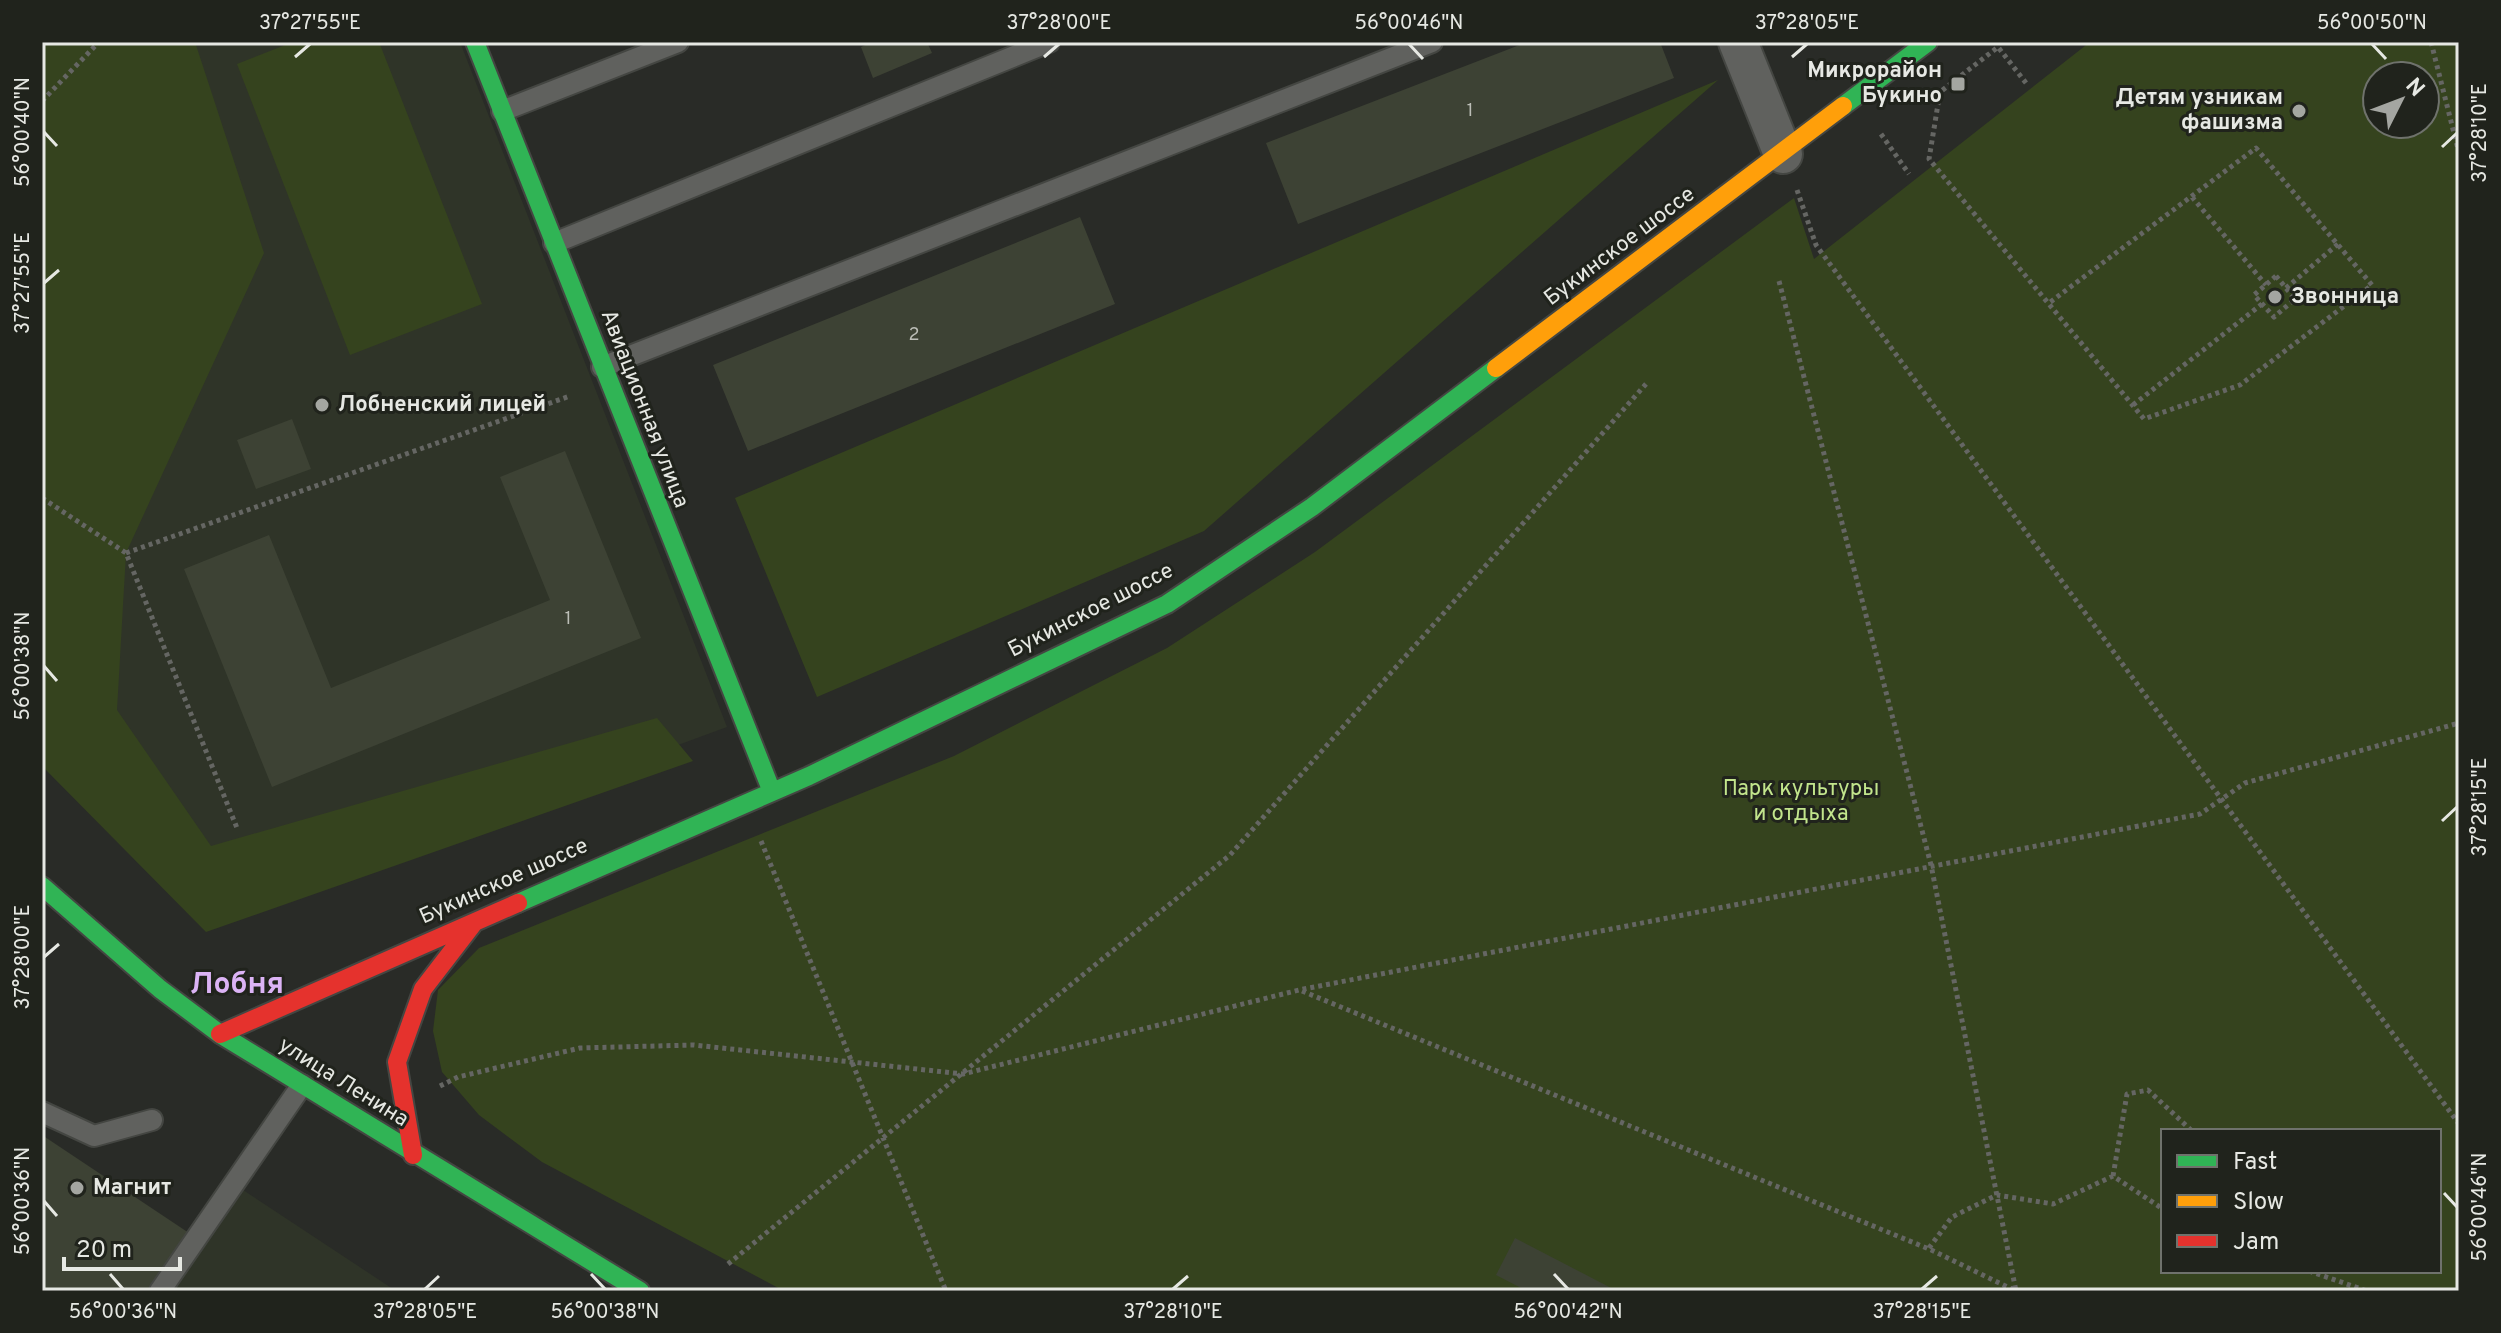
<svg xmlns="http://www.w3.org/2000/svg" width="2501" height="1333" font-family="Overpass,sans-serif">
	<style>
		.built { fill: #2f3428 }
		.green { fill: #35431e; fill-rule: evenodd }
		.building { fill: #3d4234 }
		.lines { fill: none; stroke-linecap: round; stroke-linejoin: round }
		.lane-casing { stroke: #444642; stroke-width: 24 }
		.street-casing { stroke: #444642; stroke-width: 42 }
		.fast-casing { stroke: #444642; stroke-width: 22 }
		.slow-casing { stroke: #444642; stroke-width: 22 }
		.jam-casing { stroke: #444642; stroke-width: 22 }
		.path { stroke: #656663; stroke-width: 5; stroke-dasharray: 4 4; stroke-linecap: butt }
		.lane { stroke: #60615e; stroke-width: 20 }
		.street { stroke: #60615e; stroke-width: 38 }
		.fast { stroke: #30b455; stroke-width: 18 }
		.slow { stroke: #ff9f0a; stroke-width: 18 }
		.jam { stroke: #e5322d; stroke-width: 18 }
		.ticks { fill: none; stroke: #e6e8e3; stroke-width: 3 }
		.poi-dot { fill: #a4a6a1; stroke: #20231c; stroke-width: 3 }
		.labels { text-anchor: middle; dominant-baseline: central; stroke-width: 6; stroke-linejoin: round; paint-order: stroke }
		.number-label { font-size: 18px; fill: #bcbeb7 }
		.poi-label { font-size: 22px; font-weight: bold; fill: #e6e8e3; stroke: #20231c; text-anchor: start }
		.street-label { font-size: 22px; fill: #e6e8e3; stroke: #20231c }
		.park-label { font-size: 22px; fill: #c2e58c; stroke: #20231c }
		.district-label { font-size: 30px; font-weight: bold; fill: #dbb3f5; stroke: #20231c }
		.neatline { fill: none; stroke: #e6e8e3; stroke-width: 3 }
		.ticks-label { font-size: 20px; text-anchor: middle; fill: #e6e8e3 }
	</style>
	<rect width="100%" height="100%" fill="#292b27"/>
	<path class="built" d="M86 42H460L727 727 284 890 113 793Z
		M237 1186 396 1291H166Z"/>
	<path class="green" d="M42 42H195L264 253 126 553 117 710 211 846 657 718 693 761 206 932 42 766Z
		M293 42H379L482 304 350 355 237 64Z
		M2090 42H2459V1291H784L542 1162 479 1115 442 1072 433 1031 438 990 479 948 954 756 1167 648 1315 552 1794 198 1814 259ZM2377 76H2425V124H2377ZM2163 1131H2439V1271H2163Z
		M1718 80 1204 531 817 697 735 498Z"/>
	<path class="building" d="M872 42H927L932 53 873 78 861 47Z
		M1527 42H1660L1674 78 1298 224 1266 143Z
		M1080 217 1115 304 748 451 713 365Z
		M292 419 311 469 256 489 237 440Z
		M565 451 641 638 272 787 184 569 269 535 331 688 550 600 500 477Z
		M42 1135 189 1233 150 1291H42Z
		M1515 1238 1617 1291H1527L1496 1275Z"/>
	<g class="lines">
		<g class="lane-casing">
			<path id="lane" d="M502 111 678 42
				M554 243 1049 42
				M602 367 1432 42
				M42 1112 94 1136 152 1120
				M160 1291 302 1085"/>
		</g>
		<g class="street-casing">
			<path id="street" d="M1738 42 1783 154"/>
		</g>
		<g class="fast-casing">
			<path id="fast" d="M475 42 772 792
				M1843 106 1928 42
				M42 886 160 989 220 1034 640 1291
				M518 903 809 776 1167 604 1312 507 1496 368"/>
		</g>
		<g class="slow-casing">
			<path id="slow" d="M1496 368 1843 106"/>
		</g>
		<g class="jam-casing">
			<path id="jam" d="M220 1034 518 903
				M413 1155 397 1062 423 989 473 924"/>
		</g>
		<path class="path" d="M2431 42 2459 153
			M2026 83 1998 47 1940 92 1929 159 2144 419 2240 385 2372 285 2256 148 2049 303
			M42 101 99 42
			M1881 134 1909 174
			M1797 190 1816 245 2459 1124
			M2192 197 2266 285
			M2276 276 2295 299 2274 317 2254 295Z
			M1779 281 1931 865 2016 1291
			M2286 288 2338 244
			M2133 405 2262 304
			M42 498 126 553 237 828
			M126 553 570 396
			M761 841 946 1291
			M1302 991 1929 1249 2016 1291
			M440 1086 458 1077 580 1048 694 1045 963 1074 1299 990 2200 814 2245 783 2459 723
			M2113 1176 2127 1094 2148 1090 2192 1131
			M1929 1248 1952 1217 1997 1195 2053 1204 2113 1176 2163 1209
			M728 1264 1230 855 1646 384
			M2309 1271 2367 1291"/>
		<use href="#lane" class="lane"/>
		<use href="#street" class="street"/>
		<use href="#fast" class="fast"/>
		<use href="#slow" class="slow"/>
		<use href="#jam" class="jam"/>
	</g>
	<path class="ticks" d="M1409 44 1423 59M2372 44 2386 59M295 57 310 44M1044 57 1059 44M1792 57 1807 44M44 132 57 146M2442 147 2457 133M44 283 59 270M44 666 57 681M2442 821 2457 807M44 957 59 944M2444 1193 2457 1207M44 1201 57 1216M110 1274 123 1289M591 1274 605 1289M1554 1274 1568 1289M425 1289 439 1276M1173 1289 1188 1276M1922 1289 1937 1276"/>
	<g class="poi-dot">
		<rect x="1950" y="76" width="16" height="16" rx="4"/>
		<circle cx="2299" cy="111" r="8"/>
		<circle cx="2275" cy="297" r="8"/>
		<circle cx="322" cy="405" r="8"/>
		<circle cx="77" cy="1188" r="8"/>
	</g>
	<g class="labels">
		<g class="number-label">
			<text x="1470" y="111">1</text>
			<text x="914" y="335">2</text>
			<text x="568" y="619">1</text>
		</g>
		<g class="poi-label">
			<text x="1942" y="71" text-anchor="end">Микрорайон<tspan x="1942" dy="25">Букино</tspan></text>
			<text x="2283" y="98" text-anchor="end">Детям узникам<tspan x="2283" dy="25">фашизма</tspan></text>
			<text x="2291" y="297">Звонница</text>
			<text x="338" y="405">Лобненский лицей</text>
			<text x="93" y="1188">Магнит</text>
		</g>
		<g class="street-label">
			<text transform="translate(1620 247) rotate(-37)">Букинское шоссе</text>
			<text transform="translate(644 409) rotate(69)">Авиационная улица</text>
			<text transform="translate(1091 611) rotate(-27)">Букинское шоссе</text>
			<text transform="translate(504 882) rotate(-24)">Букинское шоссе</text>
			<text transform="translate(343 1083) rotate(32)">улица Ленина</text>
		</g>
		<g class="park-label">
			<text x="1801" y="789">Парк культуры<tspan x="1801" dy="25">и отдыха</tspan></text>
		</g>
		<g class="district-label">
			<text x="237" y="985">Лобня</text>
		</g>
	</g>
	<rect width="2501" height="1333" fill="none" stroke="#20231c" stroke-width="88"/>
	<rect x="2161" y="1129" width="280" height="144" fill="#20231c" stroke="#6f726c" stroke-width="2"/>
	<rect x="2177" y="1155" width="40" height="12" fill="#30b455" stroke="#6f726c" stroke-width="2"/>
	<text x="2233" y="1169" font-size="24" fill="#e6e8e3">Fast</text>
	<rect x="2177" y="1195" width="40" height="12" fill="#ff9f0a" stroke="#6f726c" stroke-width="2"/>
	<text x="2233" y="1209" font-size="24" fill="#e6e8e3">Slow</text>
	<rect x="2177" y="1235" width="40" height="12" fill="#e5322d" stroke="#6f726c" stroke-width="2"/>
	<text x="2233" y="1249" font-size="24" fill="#e6e8e3">Jam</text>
	<g transform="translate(2401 100) rotate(48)"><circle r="38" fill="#20231c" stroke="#6f726c" stroke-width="2"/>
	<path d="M0-6L14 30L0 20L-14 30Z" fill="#a4a6a1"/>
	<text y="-12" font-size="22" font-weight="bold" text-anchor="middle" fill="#e6e8e3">N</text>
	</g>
	<path d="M64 1257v12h116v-12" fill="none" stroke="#e6e8e3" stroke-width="4"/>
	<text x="76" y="1257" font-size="24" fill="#e6e8e3" stroke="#20231c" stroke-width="6" paint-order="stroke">20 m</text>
	<rect x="44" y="44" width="2413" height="1245" class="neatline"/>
	<g class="ticks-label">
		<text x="310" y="29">37°27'55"E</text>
		<text x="1059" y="29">37°28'00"E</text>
		<text x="1409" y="29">56°00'46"N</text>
		<text x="1807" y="29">37°28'05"E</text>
		<text x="2372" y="29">56°00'50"N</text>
		<text transform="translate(22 132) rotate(-90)" y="7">56°00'40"N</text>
		<text transform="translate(2479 133) rotate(-90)" y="7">37°28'10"E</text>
		<text transform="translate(22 283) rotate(-90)" y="7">37°27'55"E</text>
		<text transform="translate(22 666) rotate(-90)" y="7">56°00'38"N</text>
		<text transform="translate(2479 807) rotate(-90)" y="7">37°28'15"E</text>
		<text transform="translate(22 957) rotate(-90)" y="7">37°28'00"E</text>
		<text transform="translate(22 1201) rotate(-90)" y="7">56°00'36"N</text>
		<text transform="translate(2479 1207) rotate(-90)" y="7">56°00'46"N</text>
		<text x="123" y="1318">56°00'36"N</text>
		<text x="425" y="1318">37°28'05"E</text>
		<text x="605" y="1318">56°00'38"N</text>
		<text x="1173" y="1318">37°28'10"E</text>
		<text x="1568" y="1318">56°00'42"N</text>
		<text x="1922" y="1318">37°28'15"E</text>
	</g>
</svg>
